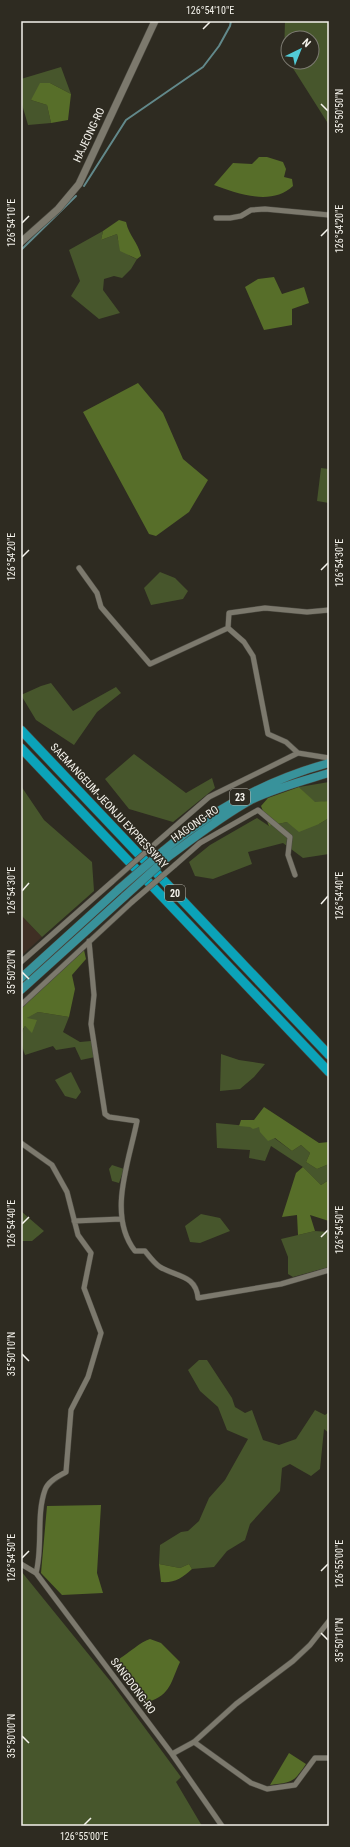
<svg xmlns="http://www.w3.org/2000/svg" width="350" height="1847" font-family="'Roboto Condensed',sans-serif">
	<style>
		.industrial { fill: #3f2f24 }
		.green { fill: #47562c }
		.forest { fill: #576e29 }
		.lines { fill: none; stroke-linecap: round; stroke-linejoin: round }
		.stream { stroke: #62898b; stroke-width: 2 }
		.street-casing { stroke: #4b4940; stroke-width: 6 }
		.secondary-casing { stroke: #4b4940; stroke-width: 8 }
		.primary-casing { stroke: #4b4940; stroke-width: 9 }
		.highway-casing { stroke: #4b4940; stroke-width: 10 }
		.street { stroke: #7c796d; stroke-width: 5 }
		.secondary { stroke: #7c796d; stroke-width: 7 }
		.primary { stroke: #38929b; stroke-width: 8 }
		.highway { stroke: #0ba3b9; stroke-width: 9 }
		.street-bridge-casing { stroke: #4b4940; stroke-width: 6; stroke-linecap: butt }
		.primary-bridge-casing { stroke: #4b4940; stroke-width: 9; stroke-linecap: butt }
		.street-bridge { stroke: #7c796d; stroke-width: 5 }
		.primary-bridge { stroke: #38929b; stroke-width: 8 }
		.ticks { fill: none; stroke: #f4f2eb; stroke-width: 1.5 }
		.labels { text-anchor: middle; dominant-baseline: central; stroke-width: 3; stroke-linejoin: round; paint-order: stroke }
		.shield { fill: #2e2b21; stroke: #b9b6ae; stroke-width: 1 }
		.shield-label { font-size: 10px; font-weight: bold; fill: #f4f2eb }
		.street-label { font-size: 11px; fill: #f4f2eb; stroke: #2e2b21 }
		.neatline { fill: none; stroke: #f4f2eb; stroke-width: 1.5 }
		.ticks-label { font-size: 10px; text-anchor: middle; fill: #f4f2eb }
	</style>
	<rect width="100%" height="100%" fill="#2e2b21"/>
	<path class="industrial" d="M21 915 42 937 21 956Z"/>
	<path class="green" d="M285 21H329V125L289 62H312V38H288V61L284 55Z
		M61 67 71 94 50 83 31 100 47 105 51 123 28 125 21 101V79Z
		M103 231 101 240 117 234C118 246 125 255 137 259L131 269 122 278 114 276 104 279 103 290 120 313 99 319 71 296 80 281 69 250Z
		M321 468 329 469V503L317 501Z
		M160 572 175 578 188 591 183 599 151 605 144 588Z
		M51 683 73 711 116 687 121 693 97 712 74 745 36 720 21 695 41 686Z
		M134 754 186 793 212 778 215 788 173 822 129 809 105 779Z
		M329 782V801L315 803 299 787Z
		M21 786 44 820 92 862 94 891 42 937 21 915Z
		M257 818 269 826 287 822 319 824 329 818V854L303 858 283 843 248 852 252 864 213 879 195 876 189 862 210 845Z
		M38 1012 69 1017 63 1032 80 1042 91 1041 95 1057 81 1060 75 1047 56 1050 53 1046 25 1055C21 1044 19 1036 25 1026L32 1032 26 1018Z
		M221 1054 239 1060 265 1064 254 1077 240 1089 220 1091Z
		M71 1072 81 1092 76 1099 65 1096 55 1080Z
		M216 1123 259 1127 292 1151 301 1145 310 1153 306 1162 317 1169 329 1164V1180L321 1185 303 1167 271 1146 265 1161 249 1158 250 1150 217 1148Z
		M112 1165 124 1169 119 1183 112 1181 109 1169Z
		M22 1212 44 1231 32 1241H21Z
		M201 1214 220 1218 230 1231 200 1243 190 1242 185 1226Z
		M315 1231 329 1232V1267L293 1277 288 1274V1257L281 1239Z
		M199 1360H207L232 1398 235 1407 245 1413 252 1410 263 1440 279 1445 296 1439 315 1410 325 1415 329 1412V1433L324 1429 320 1469 311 1476 290 1464 282 1468 280 1491 250 1524 245 1540 227 1551 214 1567 192 1569 189 1564 180 1568 159 1564 160 1545 181 1532 188 1531 199 1521 209 1498 225 1480 248 1439 227 1430 218 1407 200 1391 188 1370Z
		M21 1571 111 1682 181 1777 176 1782 202 1826H21Z"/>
	<path class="forest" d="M40 83H50L71 94 68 120 51 123 47 105 31 100Z
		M259 157H267L283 162 286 169 284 177 292 179 293 186C272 206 238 194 214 185L233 163 252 164Z
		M119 220 126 222C129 236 138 242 141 256L137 259 120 251 117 234 101 240 103 231Z
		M274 277 282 294 304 287 309 303 292 309V325L264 330 245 287 258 279Z
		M138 383 163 413 183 459 208 480 189 512 156 536 149 534 83 412Z
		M299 787 315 802 329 801V818L319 824 299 832 287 822 269 826 261 806 268 798Z
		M84 950 86 959 72 975 75 989 69 1017 38 1012 27 1018 37 1020 32 1033 25 1026 21 1032V1008Z
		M264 1107 319 1143 329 1142V1164L317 1169 306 1162 310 1153 301 1145 292 1151 275 1138 268 1141 260 1132 259 1127 253 1129 250 1127 239 1126 241 1120H254Z
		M303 1167 321 1185 329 1180V1221L310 1215 315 1231 298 1235 297 1215 282 1217 296 1173Z
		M101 1505 97 1573 103 1593 62 1595 41 1573 47 1506Z
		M189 1564 192 1569C182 1578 175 1583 161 1582L159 1564 180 1568Z
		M150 1639 161 1643 180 1662C171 1681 171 1695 148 1702L124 1680 118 1670 119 1659C129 1653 140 1642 150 1639Z
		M289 1753 306 1764C293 1783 293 1782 270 1785Z"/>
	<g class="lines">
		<path class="stream" d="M84 186 126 120 203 67 219 46 230 26 231 21
			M21 250 76 196"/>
		<g class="street-casing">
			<path id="street" d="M216 218H230L241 216 251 210 265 209 329 215
				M79 568 97 593 101 607 150 664 228 628 229 613 265 608 307 612 329 610
				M228 628 244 642 253 656 268 734 286 742 298 753
				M156 843 209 797 298 753 329 758
				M175 865 200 843 258 810 290 837 288 855 295 875
				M89 941 94 995 91 1024 105 1114 109 1117 137 1121C129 1162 107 1215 135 1251H145C149 1256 154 1263 160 1267 177 1277 196 1275 198 1298L281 1284 329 1270
				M21 962 113 881
				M21 1005 132 902
				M21 1143 52 1165 67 1192 78 1235 91 1253 84 1288 101 1333 88 1377 71 1410 66 1472C59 1476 48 1481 45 1490 36 1515 43 1547 36 1573
				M74 1221 121 1219
				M21 1564 36 1573 172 1754 222 1826
				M194 1742 251 1783 267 1789 295 1785 315 1758H329
				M172 1754 194 1742 236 1704 293 1661 310 1645 329 1621"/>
		</g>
		<g class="secondary-casing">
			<path id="secondary" d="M21 242 58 209 79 184 155 21"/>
		</g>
		<g class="primary-casing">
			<path id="primary" d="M163 851C212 810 267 780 329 763
				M168 857C195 837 222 816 251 800 276 788 303 781 329 773
				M21 978 119 889
				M21 990 125 896"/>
		</g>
		<g class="highway-casing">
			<path id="highway" d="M21 730 329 1055
				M21 748 329 1072"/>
		</g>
		<use href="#street" class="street"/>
		<use href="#secondary" class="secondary"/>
		<use href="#primary" class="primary"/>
		<use href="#highway" class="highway"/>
		<g class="street-bridge-casing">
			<path id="street-bridge" d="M113 881 156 843
				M132 902 175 865"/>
		</g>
		<g class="primary-bridge-casing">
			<path id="primary-bridge" d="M119 889 163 851
				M125 896 168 857"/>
		</g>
		<use href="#street-bridge" class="street-bridge"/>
		<use href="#primary-bridge" class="primary-bridge"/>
	</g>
	<path class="ticks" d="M203 29 210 22M321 104 328 111M22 223 29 216M321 236 328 229M22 557 29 550M321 570 328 563M22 891 29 883M321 904 328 896M22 972 29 979M22 1224 29 1217M321 1237 328 1230M22 1354 29 1361M22 1558 29 1551M321 1571 328 1564M321 1633 328 1640M22 1736 29 1743M84 1825 91 1818"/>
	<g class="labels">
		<g class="shield">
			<rect x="230" y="789" width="20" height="16" rx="3"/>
			<rect x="165" y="885" width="20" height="16" rx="3"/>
		</g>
		<g class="shield-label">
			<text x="240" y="797">23</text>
			<text x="175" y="893">20</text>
		</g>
		<g class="street-label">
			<text transform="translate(89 135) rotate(-65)">HAJEONG-RO</text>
			<text transform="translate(109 806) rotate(47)">SAEMANGEUM-JEONJU EXPRESSWAY</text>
			<text transform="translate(195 824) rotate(-35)">HAGONG-RO</text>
			<text transform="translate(133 1686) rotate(53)">SANGDONG-RO</text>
		</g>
	</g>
	<rect width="350" height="1847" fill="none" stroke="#2e2b21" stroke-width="44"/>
	<g transform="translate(300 50) rotate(43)"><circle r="19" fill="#2e2b21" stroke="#7d7b72"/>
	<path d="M0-3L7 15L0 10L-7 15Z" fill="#52cbd7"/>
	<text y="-6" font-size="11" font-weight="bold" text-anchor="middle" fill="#f4f2eb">N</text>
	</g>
	<rect x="22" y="22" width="306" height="1803" class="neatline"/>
	<g class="ticks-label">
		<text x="210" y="14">126°54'10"E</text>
		<text transform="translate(339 111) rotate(-90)" y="4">35°50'50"N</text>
		<text transform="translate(11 223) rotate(-90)" y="4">126°54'10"E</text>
		<text transform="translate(339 229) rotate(-90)" y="4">126°54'20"E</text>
		<text transform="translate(11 557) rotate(-90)" y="4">126°54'20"E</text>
		<text transform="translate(339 563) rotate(-90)" y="4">126°54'30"E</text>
		<text transform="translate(11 891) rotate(-90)" y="4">126°54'30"E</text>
		<text transform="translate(339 896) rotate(-90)" y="4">126°54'40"E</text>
		<text transform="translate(11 972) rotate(-90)" y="4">35°50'20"N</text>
		<text transform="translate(11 1224) rotate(-90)" y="4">126°54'40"E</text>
		<text transform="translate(339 1230) rotate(-90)" y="4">126°54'50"E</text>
		<text transform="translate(11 1354) rotate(-90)" y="4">35°50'10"N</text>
		<text transform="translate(11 1558) rotate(-90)" y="4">126°54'50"E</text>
		<text transform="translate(339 1564) rotate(-90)" y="4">126°55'00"E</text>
		<text transform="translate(339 1640) rotate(-90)" y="4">35°50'10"N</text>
		<text transform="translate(11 1736) rotate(-90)" y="4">35°50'00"N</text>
		<text x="84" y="1840">126°55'00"E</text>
	</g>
</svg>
